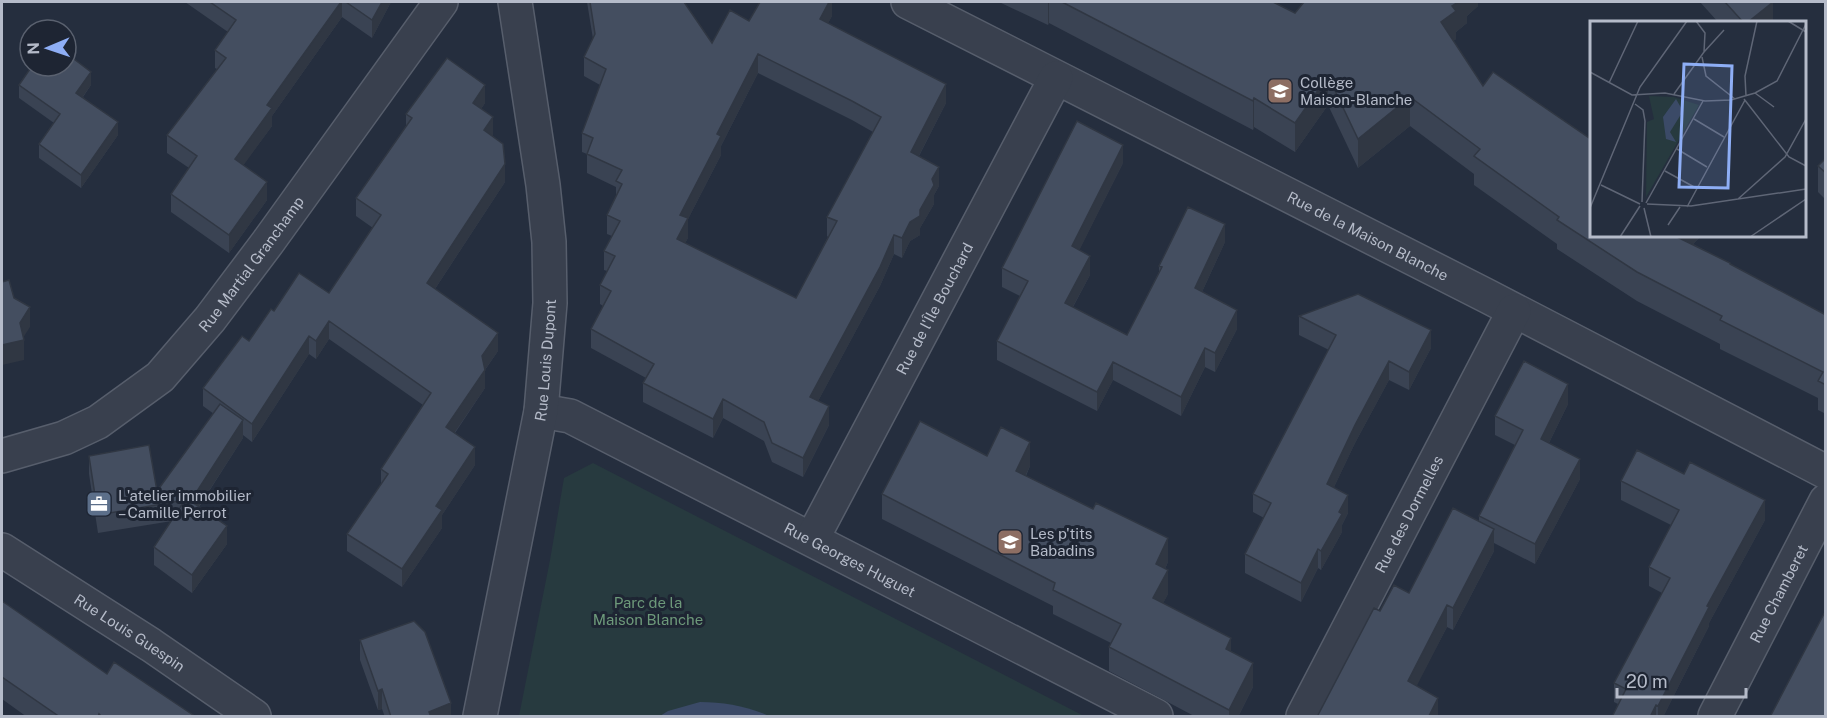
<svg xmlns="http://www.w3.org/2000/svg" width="1827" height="718" font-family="'Public Sans',sans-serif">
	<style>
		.green { fill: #273a3f }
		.water { fill: #3b4a67 }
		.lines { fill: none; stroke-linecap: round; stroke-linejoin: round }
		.minor-casing { stroke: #575e6c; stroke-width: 36 }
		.minor { stroke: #39404e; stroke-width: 33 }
		.wall { fill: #3a4353; fill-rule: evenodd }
		.shaded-wall { fill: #303743 }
		.building { fill: #444e60; stroke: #303743; stroke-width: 1.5; fill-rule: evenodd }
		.labels { text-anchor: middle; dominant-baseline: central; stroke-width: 6; stroke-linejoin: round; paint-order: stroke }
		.poi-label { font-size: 15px; fill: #b5bbc9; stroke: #1e2533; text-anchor: start }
		.street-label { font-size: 15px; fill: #b5bbc9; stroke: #1e2533 }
		.park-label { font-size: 15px; fill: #6d997a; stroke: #1e2533 }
		.inset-road { fill: none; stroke: #5f6676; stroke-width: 1.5 }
		.view { fill: #8eaef5; fill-opacity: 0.15; stroke: #8eaef5; stroke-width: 3 }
		.inset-edge { fill: none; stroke: #b5bbc9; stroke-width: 3 }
	</style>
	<rect width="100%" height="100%" fill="#252e3e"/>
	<path class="green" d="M593 463 1084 716H519L550 560 564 478Z"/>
	<path class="water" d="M700 702C723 702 747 706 769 716H660L668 711Z"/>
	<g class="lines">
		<g class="minor-casing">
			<g id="minor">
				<path id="s1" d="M908 2 1487 296 1826 472"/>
				<path id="s2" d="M541 411 570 416 1156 716"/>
				<path id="s3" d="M2 456 64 438 98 422 160 377 210 319 268 242 441 2"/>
				<path id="s4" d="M812 539 1056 78"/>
				<path id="s5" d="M2 550 151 645 254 716"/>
				<path id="s6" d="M480 716 541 411 550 303 549 242 543 185 515 2"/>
				<path id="s7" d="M1303 716 1514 311"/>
				<path id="s8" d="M1715 716 1826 501"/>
			</g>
		</g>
		<use href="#minor" class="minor"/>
	</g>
	<path class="wall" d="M185 2H391L372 38 342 17 272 116V126L243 165 267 200 229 253 171 212V194L189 168 167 153V135L217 69 215 68V50L228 32Z
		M587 2H684L712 43 749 21 832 2V16L828 23 946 103 919 156 939 186 934 195V204L920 228V235L910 241 902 258 894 254 880 286 818 401 829 425 803 477 772 462 764 441 723 418 713 438 643 402V383L646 378 591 348V329L603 306 600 304V285L607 271 604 270V251L612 236 607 234V215L616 196V187L587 173V154L582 152V133L600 85 584 76V57L593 39ZM758 73 852 120 873 132 827 217V236L828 237 796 298 685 243 688 238V219L721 155V146Z
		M999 2H1273L1295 13 1478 2V6L1467 16V23L1456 32V39L1453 41 1483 86 1699 236V238L1693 244 1826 315V414L1818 410V398L1720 349V344L1637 301 1557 249V244L1474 185V174L1410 126 1358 168 1328 105 1295 152 1254 127 1253 130 1049 23 1048 25Z
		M1700 2H1772L1773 22H1718Z
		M19 85H91L83 97 118 135 81 188 39 158V144L54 123 19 98Z
		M485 103 481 109 493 135 492 136 505 182 435 289 498 351 485 370V388L455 433 475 465 442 515V528L402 587 347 551V534L381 485V469L423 405 329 339 316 359 309 354 252 442 243 435V438L199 507 227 544 192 593 154 565V547L172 521 98 533 89 474V456L157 491 214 414 203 406V388L249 341 274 311 329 293 373 228 356 216V198L406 126V114Z
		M1826 158V200L1818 192V166Z
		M1123 163 1079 250 1090 275 1073 307 1127 335 1159 272V266L1225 242 1202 292 1237 329 1215 372 1205 367 1181 416 1113 380 1097 411 997 360V341L1020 296 1002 287V268Z
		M1299 316 1431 348 1409 390 1389 380 1355 443 1334 487 1348 513 1342 525V532L1321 570 1318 568 1301 602 1245 573V554L1264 518 1253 512V494L1329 350 1299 335Z
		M1568 404 1549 443 1580 479 1535 564 1494 543V551L1453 630 1447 627 1416 686 1438 717H1317L1380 611 1409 593 1479 521V516L1515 445 1495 435V416Z
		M987 456 1030 466 1026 476 1168 562 1165 569 1168 594 1163 603 1231 652 1253 687 1238 717H1196L1109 671V647L1111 643 1053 614V606L882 519V494Z
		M1621 481 1765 520 1709 623V626L1663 717H1612L1618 704 1614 702V683L1662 593 1649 586V567L1671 525 1621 500Z
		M2 601 107 674 196 717H27L2 699Z
		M360 640 451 717H385L382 709 378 710 360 660Z"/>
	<path class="shaded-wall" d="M341 2H342V17L272 116V126L235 177V159L267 105Z
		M382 2H391L372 38V20Z
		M829 2H832V16L820 38V19Z
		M1048 2H1049V23L1048 25Z
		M1458 2H1478V6L1467 16V23L1456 32V39L1441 51V22L1452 6Z
		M1773 2V22H1748Z
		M758 54V73L721 146V155L688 219V238L677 258V239L680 215 717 134Z
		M91 72V85L76 106V93Z
		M1328 76V105L1295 152V123Z
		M946 84V103L911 171V152Z
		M485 85V103L473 121V103Z
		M1410 97V126L1358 168V139Z
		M1254 98V127L1253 130V101Z
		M493 117V135L484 148V130Z
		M118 122V135L81 188V175Z
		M1123 145V163L1072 265V246Z
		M505 164V182L427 301V283Z
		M939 167V186L934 195V204L920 228V235L910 241 902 258V238Z
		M267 182V200L229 253V235Z
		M1225 224V242L1195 307V288Z
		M894 235V254L880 286 810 416V397Z
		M1674 236H1699V238L1674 264Z
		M1090 256V275L1065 321V303Z
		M30 307V327L21 341 24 340V360L2 365V345L20 323Z
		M1237 310V329L1215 372V353Z
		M329 321V339L316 359V341Z
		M1431 330V348L1409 390V372Z
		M498 333V351L482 374V356Z
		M309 336V354L252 442V424Z
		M1205 348V367L1181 416V397Z
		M1389 361V380L1355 443 1327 502V484L1355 425Z
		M1113 362V380L1097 411V392Z
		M485 370V388L446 445V427Z
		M1568 384V404L1541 459V439Z
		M723 399V418L713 438V419Z
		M829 406V425L803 477V458Z
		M243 420V438L192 517V499Z
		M1030 442V466L1016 495V471Z
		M475 447V465L442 515V528L402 587V569L436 506Z
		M1580 459V479L1535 564V544Z
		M1348 495V513L1342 525V532L1321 570V551Z
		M1765 500V520L1709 623V626L1663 717H1658V706L1707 606Z
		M227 526V544L192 593V575Z
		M1494 529V551L1453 630V608Z
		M1168 538V562L1156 588V564Z
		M1318 549V568L1301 602V583Z
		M1168 570V594L1153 623V598Z
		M1447 605V627L1408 703V681Z
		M1231 638V663L1226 649Z
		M1253 663V687L1238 717H1229V710Z
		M382 689V709L378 710V691Z
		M1438 698V717H1429Z
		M451 703V717H429V712Z
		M1656 705V717H1650Z"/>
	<path class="building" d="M210 2H341L267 105 272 108 235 159 267 182 229 235 171 194 197 156 167 135 226 58 215 50 236 20Z
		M346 2H382L372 20Z
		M590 2H684L712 43 730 10 749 21 760 2H829L820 19 946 84 911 152 939 167 932 179 934 185 920 210V216L910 222 902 238 894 235 880 267 810 397 829 406 803 458 772 443 764 422 723 399 713 419 643 383 654 364 591 329 611 291 600 285 615 256 604 251 620 221 607 215 622 184 616 181 622 170 587 154 593 138 582 133 606 69 584 57 595 34ZM758 54 852 101 881 117 827 217 837 221 796 298 677 239 688 218 680 215 721 136 717 134Z
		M1062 2H1273L1295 13 1304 2H1458L1452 6 1456 11 1441 22 1483 86 1493 72 1592 140V236H1675L1730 263V264L1826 315V385L1818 381 1823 372 1720 320 1722 316 1637 272 1557 220 1559 217 1474 156 1480 149 1410 97 1358 139 1328 76 1295 123 1254 98 1253 101Z
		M1725 2H1773L1748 22H1743Z
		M66 53 91 72 76 93 118 122 81 175 39 144 60 114 19 85 32 66H66Z
		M447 58 485 85 473 103 493 117 484 130 503 144 505 164 427 283 498 333 482 356 485 370 446 427 475 447 436 506 442 510 402 569 347 534 388 474 381 469 431 393 329 321 316 341 309 336 252 424 203 388 242 336 249 341 271 309 274 311 299 273 329 293 381 215 356 198 412 118 406 114Z
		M1077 121 1123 145 1072 246 1090 256 1065 303 1127 335 1162 267 1159 266 1188 207 1225 224 1195 288 1237 310 1215 353 1205 348 1181 397 1113 362 1097 392 997 341 1028 281 1002 268Z
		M1826 158V173L1818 166Z
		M9 280 14 298 30 307 20 323 24 340 2 345V282Z
		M1358 294 1431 330 1409 372 1389 361 1355 425 1327 484 1348 495 1339 512 1342 514 1321 551 1318 549 1301 583 1245 554 1271 503 1253 494 1336 335 1299 316Z
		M1524 361 1568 384 1541 439 1580 459 1535 544 1479 516 1523 430 1495 416Z
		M220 404 243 420 192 499 189 500 227 526 192 575 154 547 185 500 98 515 89 456 149 445 157 491Z
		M920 421 987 456 1001 427 1030 442 1016 471 1093 509 1096 503 1168 538 1156 564 1168 570 1153 598 1231 638 1226 649 1253 663 1229 710 1109 647 1121 624 1053 590 1055 583 882 494Z
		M1637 450 1684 474 1690 462 1765 500 1707 606 1709 607 1658 706 1656 705 1650 717H1612L1626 689 1614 683 1670 578 1649 567 1679 510 1621 481Z
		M1453 508 1494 529 1453 608 1447 605 1408 681 1438 698 1429 716 1431 717H1317L1374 608 1380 611 1394 585 1409 593Z
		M2 601 107 674 114 662 196 717H102L99 714 98 717H60L2 677Z
		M1826 610V717H1770Z
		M414 621 425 632 451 703 429 712 431 717H391L382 689 378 691 360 640Z"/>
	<defs>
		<g id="school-square" transform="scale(1.35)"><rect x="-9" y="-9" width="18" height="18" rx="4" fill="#8d6e63" stroke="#1e2533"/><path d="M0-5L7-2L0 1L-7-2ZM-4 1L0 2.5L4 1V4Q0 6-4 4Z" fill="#fff"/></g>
		<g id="office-square" transform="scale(1.35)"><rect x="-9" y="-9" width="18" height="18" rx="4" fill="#5c6f8a" stroke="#1e2533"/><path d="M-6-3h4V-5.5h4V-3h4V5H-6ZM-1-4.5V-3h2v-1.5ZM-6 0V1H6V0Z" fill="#fff"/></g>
	</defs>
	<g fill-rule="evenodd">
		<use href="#school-square" x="1280" y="91"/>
		<use href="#office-square" x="99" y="504"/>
		<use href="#school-square" x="1010" y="542"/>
	</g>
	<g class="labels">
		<g class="poi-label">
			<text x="1300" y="82">Collège<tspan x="1300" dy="17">Maison-Blanche</tspan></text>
			<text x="118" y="495">L'atelier immobilier<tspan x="118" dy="17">– Camille Perrot</tspan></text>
			<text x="1030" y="533">Les p'tits<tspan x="1030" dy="17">Babadins</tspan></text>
		</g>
		<g class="street-label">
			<text stroke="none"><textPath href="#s1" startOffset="516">Rue de la Maison Blanche</textPath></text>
			<text stroke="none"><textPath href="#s3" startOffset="324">Rue Martial Granchamp</textPath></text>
			<text stroke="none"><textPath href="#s4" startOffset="261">Rue de l'Île Bouchard</textPath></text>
			<text stroke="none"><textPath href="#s6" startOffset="362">Rue Louis Dupont</textPath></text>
			<text stroke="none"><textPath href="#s7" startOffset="228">Rue des Dormelles</textPath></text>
			<text stroke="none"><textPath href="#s2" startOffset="344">Rue Georges Huguet</textPath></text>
			<text stroke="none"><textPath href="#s8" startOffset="138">Rue Chamberet</textPath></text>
			<text stroke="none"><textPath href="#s5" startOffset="152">Rue Louis Guespin</textPath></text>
		</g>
		<g class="park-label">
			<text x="648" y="602">Parc de la<tspan x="648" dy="17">Maison Blanche</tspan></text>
		</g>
	</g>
	<g transform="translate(1590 21)">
		<rect width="216" height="216" fill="#252e3e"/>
		<path d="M59 75 84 76 109 84 56 176 57 101 64 98Z" fill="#273a3f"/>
		<path d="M86 78 93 90 80 111 86 121 76 118 73 96Z" fill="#3b4a67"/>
		<path class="inset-road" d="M198 0 216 11M114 31 134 9M112 36 116 55 145 78M0 51 42 74 75 72 115 80 141 79 165 72 187 60 216 3M19 62 48 0M165 72 184 86M84 73 114 31 115 12 106 0M156 75 155 55 167 0M154 78 199 136 216 145M45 83 53 89 55 100 52 181M104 98 134 116M87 128 117 146M75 150 106 167M11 164 50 183M148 178 195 136 216 98M56 182 113 80M57 183 101 185 216 168M97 186 155 79M0 187 50 66 97 0M54 187 61 216M78 204 90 186M30 216 50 185M160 216 216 178"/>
		<path class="view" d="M94 43 142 45 138 167 89 166Z"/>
		<rect width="216" height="216" class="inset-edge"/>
	</g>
	<rect width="1827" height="718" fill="none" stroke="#b5bbc9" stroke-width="6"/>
	<g transform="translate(48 48) rotate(268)"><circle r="28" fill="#1e2533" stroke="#5a616f" stroke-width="1.5"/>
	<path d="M0-4.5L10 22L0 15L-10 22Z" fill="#8eaef5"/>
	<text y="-9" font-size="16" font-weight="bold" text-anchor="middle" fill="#b5bbc9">N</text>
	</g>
	<path d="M1617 688v9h129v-9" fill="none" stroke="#b5bbc9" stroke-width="3"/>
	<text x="1626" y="688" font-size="18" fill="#b5bbc9" stroke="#1e2533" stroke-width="4.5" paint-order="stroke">20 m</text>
</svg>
